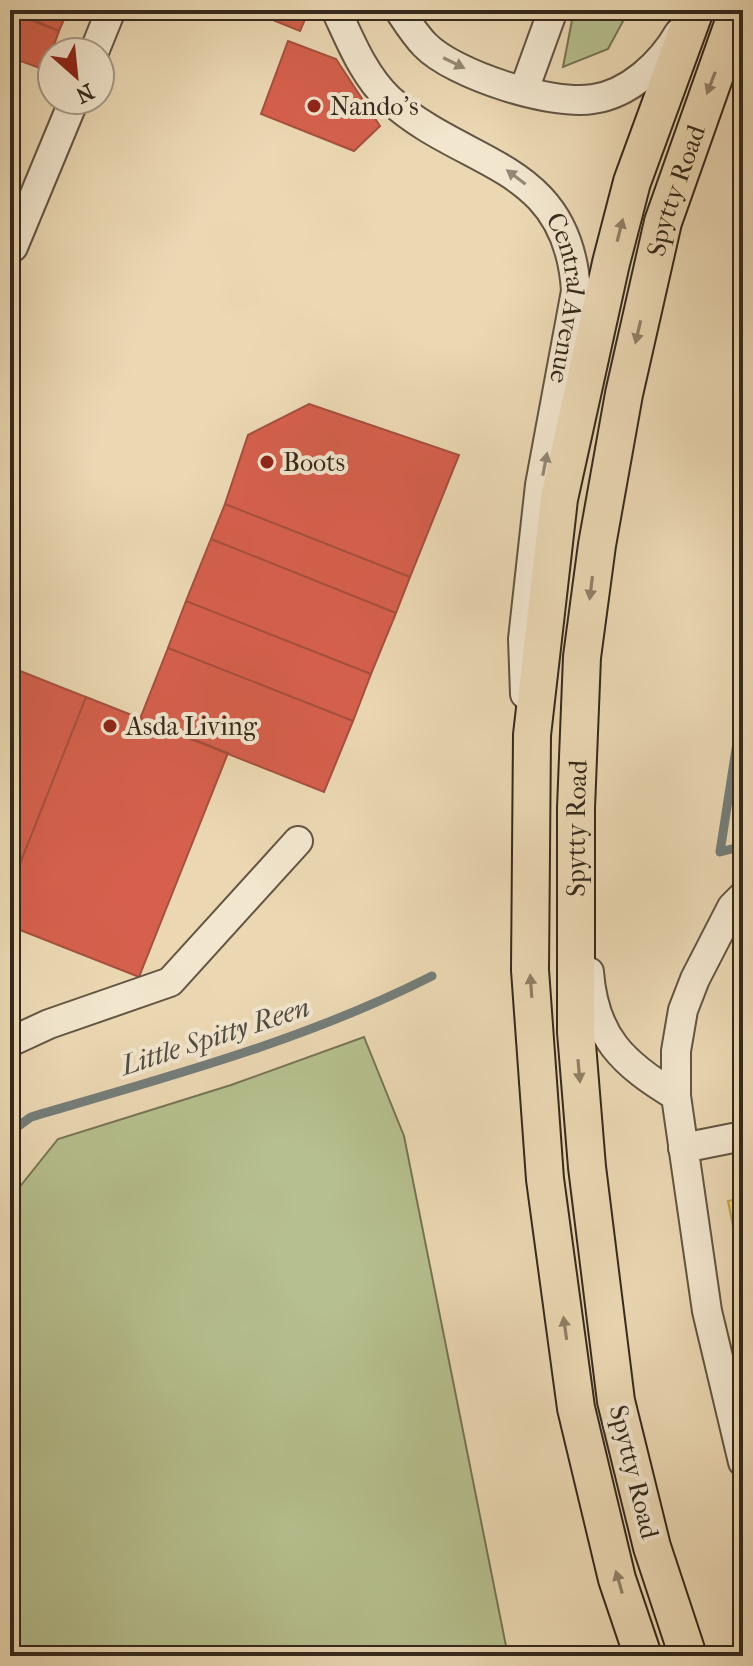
<svg xmlns="http://www.w3.org/2000/svg" width="753" height="1666" font-family="'IM FELL French Canon',serif">
	<style>
		.green { fill: #b6bf8e; stroke: #767455; stroke-width: 2 }
		.homes { fill: #f6d55c; stroke: #bca149; stroke-width: 2 }
		.shops { fill: #d6604d; stroke: #a6503e; stroke-width: 2 }
		.lines { fill: none; stroke-linecap: round; stroke-linejoin: round }
		.stream { stroke: #747e7a; stroke-width: 9 }
		.minor-casing { stroke: #625542; stroke-width: 32 }
		.major-casing { stroke: #35291c; stroke-width: 40 }
		.minor { stroke: #f2e6ce; stroke-width: 28 }
		.major { stroke: #ebd8b3; stroke-width: 36 }
		.oneway { fill: #948875 }
		.oneway2 { fill: #908068 }
		.poi-dot { fill: #8f2418; stroke: #f2e6ce; stroke-width: 3 }
		.labels { text-anchor: middle; dominant-baseline: central; stroke-width: 8; stroke-linejoin: round; paint-order: stroke }
		.poi-label { font-size: 26px; fill: #35291c; stroke: #f2e6ce; text-anchor: start }
		.street-label { font-size: 26px; fill: #35291c; stroke: #f2e6ce }
		.water-label { font-size: 28px; font-style: italic; fill: #4f4c43; stroke: #f2e6ce }
	</style>
	<rect width="100%" height="100%" fill="#ebd8b3"/>
	<filter id="stains"><feTurbulence type="fractalNoise" baseFrequency=".0025" numOctaves="4"/><feColorMatrix values="0 0 0 0 .2 0 0 0 0 .09 0 0 0 0 .02 0 0 0 .5 -.17"/></filter>
	<radialGradient id="worn" r=".72"><stop offset=".6" stop-color="#630" stop-opacity="0"/><stop offset="1" stop-color="#630" stop-opacity=".3"/></radialGradient>
	<path class="green" d="M574 10H629L608 49 563 67Z
		M364 1037 404 1136 508 1656H10V1199L58 1139 231 1085Z"/>
	<path class="homes" d="M743 1198V1240L736 1241 728 1201Z"/>
	<path class="shops" d="M10 10H68L59 31Z
		M248 10H309L300 31Z
		M455 10H484L481 20Z
		M10 12 59 31 45 70 10 57Z
		M288 41 336 59 380 126 354 151 261 114Z
		M309 404 459 455 410 577 225 504 248 435Z
		M225 504 410 577 396 613 211 539Z
		M211 539 396 613 371 674 186 601Z
		M186 601 371 674 353 721 168 648Z
		M168 648 353 721 324 792 140 719Z
		M10 667 86 697 10 889Z
		M86 697 228 753 139 977 10 926V889Z"/>
	<g class="lines">
		<path class="stream" d="M743 704 720 852 743 846
			M10 1132 31 1117C167 1077 306 1040 432 976"/>
		<g class="minor-casing">
			<g id="minor">
				<path id="s1" d="M336 10C350 40 364 76 389 99 464 168 568 161 576 291L540 485 523 639 525 694"/>
				<path d="M399 10C407 22 415 35 425 45 454 75 552 106 593 99 629 94 661 64 679 33"/>
				<path d="M94 52 111 10"/>
				<path d="M524 90 553 10"/>
				<path d="M13 247 74 100"/>
				<path d="M743 896 732 907 695 979 683 1010 676 1051V1096L707 1311 743 1462"/>
				<path d="M589 972C594 1037 623 1064 676 1096"/>
				<path d="M10 1042 49 1024 170 982 298 841"/>
				<path d="M683 1148 743 1136"/>
			</g>
		</g>
		<g class="major-casing">
			<g id="major">
				<path d="M643 1656 617 1579 576 1408 545 1179 530 970 532 735 559 499 611 263 632 182 695 10"/>
				<path id="s2" d="M688 1656 652 1547 616 1401 587 1167 576 1032V808L582 657 597 545 624 394 663 222 738 10"/>
			</g>
		</g>
		<use href="#minor" class="minor"/>
		<use href="#major" class="major"/>
	</g>
	<defs><path id="oneway-solid" d="M-6-.8H1V-3.2L6.5 0L1 3.2V.8H-6Z" transform="scale(2)"/></defs>
	<g class="oneway">
		<use href="#oneway-solid" transform="translate(454 63) rotate(26)"/>
		<use href="#oneway-solid" transform="translate(516 177) rotate(-143)"/>
		<use href="#oneway-solid" transform="translate(545 464) rotate(-79)"/>
	</g>
	<g class="oneway2">
		<use href="#oneway-solid" transform="translate(711 83) rotate(111)"/>
		<use href="#oneway-solid" transform="translate(620 230) rotate(-76)"/>
		<use href="#oneway-solid" transform="translate(638 332) rotate(103)"/>
		<use href="#oneway-solid" transform="translate(591 588) rotate(97)"/>
		<use href="#oneway-solid" transform="translate(531 986) rotate(-94)"/>
		<use href="#oneway-solid" transform="translate(579 1071) rotate(85)"/>
		<use href="#oneway-solid" transform="translate(565 1328) rotate(-98)"/>
		<use href="#oneway-solid" transform="translate(619 1582) rotate(-106)"/>
	</g>
	<g class="poi-dot">
		<circle cx="314" cy="106" r="8"/>
		<circle cx="267" cy="462" r="8"/>
		<circle cx="110" cy="726" r="8"/>
	</g>
	<g class="labels">
		<g class="poi-label">
			<text x="330" y="106">Nando's</text>
			<text x="283" y="462">Boots</text>
			<text x="126" y="726">Asda Living</text>
		</g>
		<g class="street-label">
			<text stroke="none"><textPath href="#s2" startOffset="1488">Spytty Road</textPath></text>
			<text stroke="none"><textPath href="#s1" startOffset="394">Central Avenue</textPath></text>
			<text stroke="none"><textPath href="#s2" startOffset="840">Spytty Road</textPath></text>
			<text transform="translate(634 1472) rotate(76)">Spytty Road</text>
		</g>
		<g class="water-label">
			<text transform="translate(215 1036) rotate(-18)">Little Spitty Reen</text>
		</g>
	</g>
	<rect width="753" height="1666" fill="none" stroke="#ebd8b3" stroke-width="40"/>
	<rect x="12" y="12" width="729" height="1642" fill="none" stroke="#35291c" stroke-width="4"/>
	<rect x="20" y="20" width="713" height="1626" fill="none" stroke="#35291c" stroke-width="2"/>
	<g transform="translate(76 76) rotate(153)"><circle r="38" fill="#f2e6ce" stroke="#a69a87" stroke-width="2"/>
	<path d="M0-6L14 30L0 20L-14 30Z" fill="#8f2418"/>
	<text y="-12" font-size="22" font-weight="bold" text-anchor="middle" fill="#35291c">N</text>
	</g>
	<rect width="100%" height="100%" filter="url(#stains)"/>
	<rect width="100%" height="100%" fill="url(#worn)"/>
</svg>
